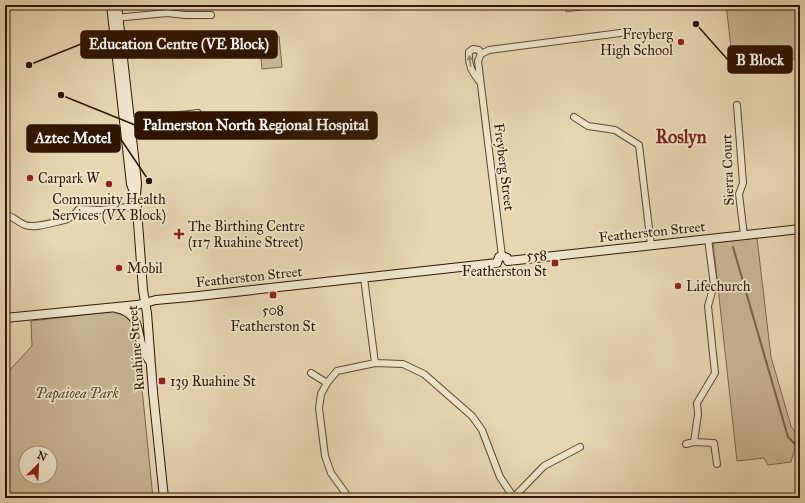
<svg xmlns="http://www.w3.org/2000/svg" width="805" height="503" font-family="'IM FELL Great Primer',serif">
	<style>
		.green { fill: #c9b794; stroke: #7c664a; fill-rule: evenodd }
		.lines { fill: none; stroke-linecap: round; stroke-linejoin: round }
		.stream { stroke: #786246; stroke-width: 2 }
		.street-casing { stroke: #5d462c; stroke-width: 8 }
		.secondary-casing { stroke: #2f1500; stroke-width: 10 }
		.street { stroke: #f0e6cd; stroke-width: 6 }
		.secondary { stroke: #f0e6cd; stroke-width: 8 }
		.oneway { fill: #998871 }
		.poi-dot { fill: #8f2418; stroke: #f0e6cd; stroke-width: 1.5 }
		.labels { text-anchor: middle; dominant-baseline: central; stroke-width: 3.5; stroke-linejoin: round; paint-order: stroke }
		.poi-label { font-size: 14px; fill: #2f1500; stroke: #f0e6cd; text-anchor: start }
		.street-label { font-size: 14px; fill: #2f1500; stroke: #f0e6cd }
		.park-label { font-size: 14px; font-style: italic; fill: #5d462c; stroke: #f0e6cd }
		.district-label { font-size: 18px; font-weight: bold; fill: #7a1f14; stroke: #f0e6cd }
		.leader { fill: none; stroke: #2f1500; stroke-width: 1.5 }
		.callout-dot { fill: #2f1500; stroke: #f0e6cd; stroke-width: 1.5 }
		.callout { fill: #2f1500; stroke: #2f1500; stroke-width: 1.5 }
		.callout-label { font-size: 15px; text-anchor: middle; font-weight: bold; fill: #fff }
	</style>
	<rect width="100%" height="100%" fill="#e8d8b2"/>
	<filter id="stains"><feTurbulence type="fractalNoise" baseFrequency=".005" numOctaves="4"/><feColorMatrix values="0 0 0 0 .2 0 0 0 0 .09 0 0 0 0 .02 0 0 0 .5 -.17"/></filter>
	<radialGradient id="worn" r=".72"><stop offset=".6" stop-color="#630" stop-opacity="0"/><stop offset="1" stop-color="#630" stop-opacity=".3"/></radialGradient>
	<path class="green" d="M565 5H588V9L566 12Z
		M726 5H800V58L769 63 733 64Z
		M279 36 282 67 262 69 259 38Z
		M757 238 771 357 791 426 798 437 800 438V450L795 448 791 462 768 465 764 458 737 461 713 242Z
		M134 309 153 498H7L5 486V375L32 346 31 321ZM26 453H50V477H26Z"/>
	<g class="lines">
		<path class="stream" d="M733 247 788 437 795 444 800 446"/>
		<g class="street-casing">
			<path id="street" d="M115 18 167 13 185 15H211
				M480 82C472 72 468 66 469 52L473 49 479 50 481 54
				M737 105 743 183 739 194 744 235
				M574 117 588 126 615 130 639 145 651 245
				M130 121 198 113
				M5 214C12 216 18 222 25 225 35 229 54 222 65 220 71 218 75 214 79 209L100 210 137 206
				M502 256 478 61 481 54 489 50 628 32
				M364 278 375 363
				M311 373 327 383
				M694 442 698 414 697 403 715 373 708 306 714 285 708 239
				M686 444 694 442 714 443 717 464
				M349 498 331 473 325 456 319 408 321 394 327 383 337 371 375 363 403 364 424 374 472 416 482 430 500 477 514 498
				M513 498 544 466 580 447"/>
		</g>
		<g class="secondary-casing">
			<path id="secondary" d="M111 5 131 184 135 195
				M117 5 137 183 136 195 143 290 147 313 153 392 164 498
				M508 261 800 229
				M497 263 499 257 502 256 507 258 508 261
				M116 308C140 313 136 328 142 347 143 351 147 356 149 360
				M5 318 137 305 156 300 189 297 497 263"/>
		</g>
		<use href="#street" class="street"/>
		<use href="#secondary" class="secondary"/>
	</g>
	<defs><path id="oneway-solid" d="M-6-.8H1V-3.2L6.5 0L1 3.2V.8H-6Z"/></defs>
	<use class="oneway" href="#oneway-solid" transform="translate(470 61) rotate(-98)"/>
	<g class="poi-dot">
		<circle cx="681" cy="42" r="4"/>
		<circle cx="30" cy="178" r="4"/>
		<circle cx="109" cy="184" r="4"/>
		<path d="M177 228h4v4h4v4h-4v4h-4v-4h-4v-4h4z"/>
		<rect x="551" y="259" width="8" height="8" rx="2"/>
		<circle cx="119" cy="268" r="4"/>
		<circle cx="678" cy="286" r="4"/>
		<rect x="269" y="291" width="8" height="8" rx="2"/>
		<rect x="158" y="377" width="8" height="8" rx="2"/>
	</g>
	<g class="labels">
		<g class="poi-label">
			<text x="673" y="34" text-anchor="end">Freyberg<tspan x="673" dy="16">High School</tspan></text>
			<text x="38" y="178">Carpark W</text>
			<text x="109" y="199" text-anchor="middle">Community Health<tspan x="109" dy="16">Services (VX Block)</tspan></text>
			<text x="188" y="226">The Birthing Centre<tspan x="188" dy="16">(117 Ruahine Street)</tspan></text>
			<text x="547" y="255" text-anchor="end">558<tspan x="547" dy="16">Featherston St</tspan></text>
			<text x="127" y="268">Mobil</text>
			<text x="686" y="286">Lifechurch</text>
			<text x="273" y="310" text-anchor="middle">508<tspan x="273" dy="16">Featherston St</tspan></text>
			<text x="170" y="381">139 Ruahine St</text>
		</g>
		<g class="street-label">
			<text transform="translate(504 167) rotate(83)">Freyberg Street</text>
			<text transform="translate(728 170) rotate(-92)">Sierra Court</text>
			<text transform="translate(652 232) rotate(-6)">Featherston Street</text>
			<text transform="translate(249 277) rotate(-6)">Featherston Street</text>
			<text transform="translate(136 348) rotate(-95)">Ruahine Street</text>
		</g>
		<g class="park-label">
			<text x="77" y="393">Papaioea Park</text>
		</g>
		<g class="district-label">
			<text x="681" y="137">Roslyn</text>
		</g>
	</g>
	<path class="leader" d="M29 65L81 44M696 24L728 60M61 95L135 125M149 181L120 138"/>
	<g class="callout-dot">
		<circle cx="29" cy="65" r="4"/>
		<circle cx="696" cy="24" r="4"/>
		<circle cx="61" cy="95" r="4"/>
		<circle cx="149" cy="181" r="4"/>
	</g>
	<g class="callout">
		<rect x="81" y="31" width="196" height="27" rx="4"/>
		<rect x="728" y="46" width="64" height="27" rx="4"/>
		<rect x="135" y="112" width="242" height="27" rx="4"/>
		<rect x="27" y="125" width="93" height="27" rx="4"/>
	</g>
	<g class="callout-label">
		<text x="179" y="49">Education Centre (VE Block)</text>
		<text x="760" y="65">B Block</text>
		<text x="256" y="130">Palmerston North Regional Hospital</text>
		<text x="73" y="143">Aztec Motel</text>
	</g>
	<rect width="805" height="503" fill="none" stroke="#e8d8b2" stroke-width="20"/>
	<rect x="6" y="6" width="793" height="491" fill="none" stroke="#2f1500" stroke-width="2"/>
	<rect x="10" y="10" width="785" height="483" fill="none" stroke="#2f1500"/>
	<g transform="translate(38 465) rotate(24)"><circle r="19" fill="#f0e6cd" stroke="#a3927b"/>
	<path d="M0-3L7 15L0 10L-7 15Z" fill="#8f2418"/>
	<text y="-6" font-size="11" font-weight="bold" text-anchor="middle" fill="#2f1500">N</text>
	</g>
	<rect width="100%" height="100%" filter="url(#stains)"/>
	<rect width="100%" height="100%" fill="url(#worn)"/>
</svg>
